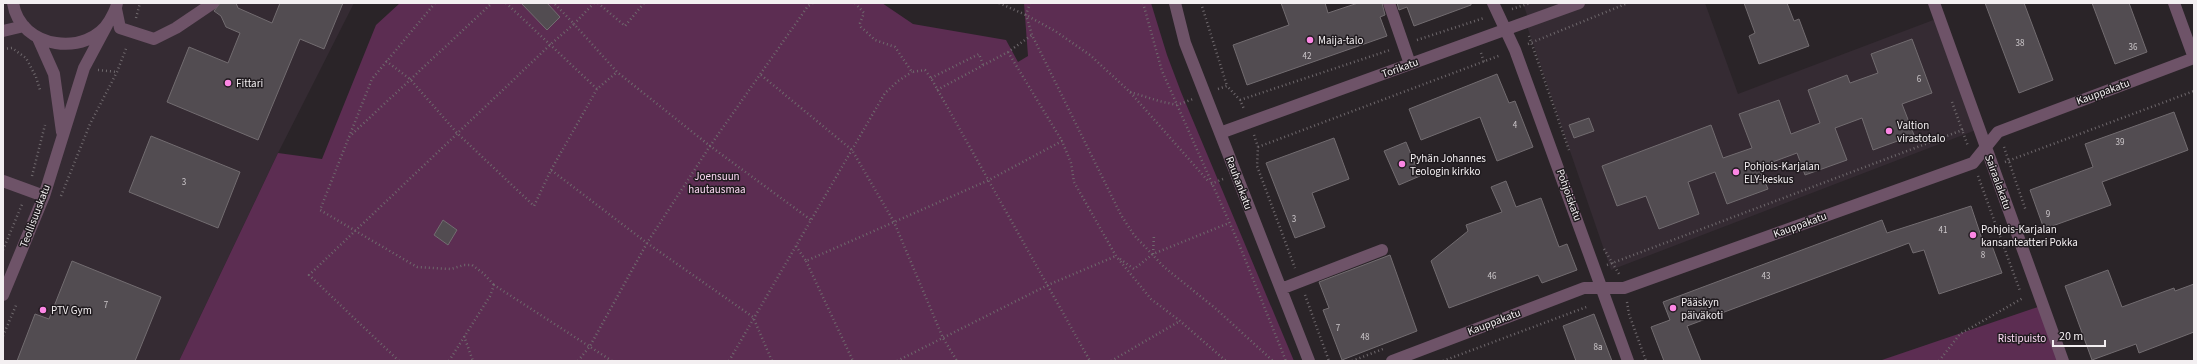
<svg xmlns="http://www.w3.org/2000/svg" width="2197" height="364" font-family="'Source Sans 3',sans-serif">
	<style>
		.built { fill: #352b33 }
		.green { fill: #5c2d52 }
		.building { fill: #524c51; stroke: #726c70 }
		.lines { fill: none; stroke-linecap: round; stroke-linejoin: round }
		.path { stroke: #6f696d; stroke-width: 2.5; stroke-dasharray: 1 3; stroke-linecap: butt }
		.minor { stroke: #6e5368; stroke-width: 12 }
		.poi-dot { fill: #fc86e4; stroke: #201b1f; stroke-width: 1.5 }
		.labels { text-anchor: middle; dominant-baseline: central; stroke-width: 3; stroke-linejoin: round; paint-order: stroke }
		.number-label { font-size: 9px; fill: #cbc6c9 }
		.poi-label { font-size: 11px; fill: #f3eff1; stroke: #201b1f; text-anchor: start }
		.street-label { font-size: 11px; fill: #f3eff1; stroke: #201b1f }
		.park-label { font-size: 11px; fill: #fcd8f3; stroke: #201b1f }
	</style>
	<rect width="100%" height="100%" fill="#2a2428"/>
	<path class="built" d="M3 3H354L278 153 179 361H3Z
		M1523 3H1705L1738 94 1936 19 1976 130 1611 270 1527 26 1528 18Z"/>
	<path class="green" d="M400 3H882L913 24 1006 40 1018 62 1028 56 1024 3H1151L1167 55 1181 92 1294 361H179L278 153 322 159 376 25Z
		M2038 307 2058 361H1879Z"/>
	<path class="building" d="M220 3H236L238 8 272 23 280 3H343L324 49 300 39 258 140 167 102 189 47 228 63 240 33 226 27 221 16 214 11Z
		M521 3H547L560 17 547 30Z
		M1281 3H1325L1328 13 1358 3H1382L1385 15 1380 17 1387 36 1247 85 1233 45 1289 25Z
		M1397 3H1471V5L1414 26 1407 7 1399 10Z
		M1744 3H1787L1794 21 1799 19 1809 46 1759 64 1749 36 1755 33Z
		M1985 3H2024L2053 80 2019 93Z
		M2092 3H2129L2147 52 2115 64Z
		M1912 39 1932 93 1902 104 1914 135 1873 150 1862 118 1835 128 1847 160 1805 175 1797 153 1759 167 1768 189 1727 204 1715 172 1688 182 1699 214 1659 229 1646 196 1617 206 1602 166 1711 125 1723 158 1752 148 1739 114 1779 100 1791 134 1820 123 1808 90 1847 75 1850 83 1878 73 1871 54Z
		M1497 74 1509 103 1515 101 1533 147 1497 161 1480 117 1421 140 1409 109Z
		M2174 112 2188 150 2102 182 2111 205 2044 229 2030 190 2093 167 2085 144Z
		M1589 118 1594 131 1574 138 1569 125Z
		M151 136 240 172 218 228 129 192Z
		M1334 138 1349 179 1312 193 1325 227 1295 238 1266 163Z
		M1406 142 1420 176 1399 185 1384 151Z
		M1506 181 1516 207 1541 198 1559 247 1567 244 1577 270 1542 283 1538 275 1449 308 1431 261 1468 231 1466 225 1502 212 1491 187Z
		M1971 206 1984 245 1991 243 2002 273 1939 294 1924 250 1913 253 1909 243 1687 326 1701 361H1664L1651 327 1670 320 1663 302 1882 220 1887 233Z
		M443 220 457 230 448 245 434 235Z
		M1390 255 1417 331 1342 360 1323 310 1329 308 1319 282Z
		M72 261 161 297 135 361H17L35 314 49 319Z
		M2108 270 2122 307 2174 288 2175 291 2194 284V332L2139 353 2136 344 2092 360 2065 286Z
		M1594 314 1612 361H1576L1563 326Z"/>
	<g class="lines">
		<path class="path" d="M435 3 372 79 320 210 417 267 451 269 464 265H472L483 273 494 285
			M506 3 597 89
			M594 3 574 24 617 72 710 146 808 6 813 3
			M598 3 625 26 644 3
			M855 3 864 13 860 23 861 27 875 40 895 47 912 72 925 70 931 78 1090 361
			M999 3 1026 15 1055 31 1090 55 1130 92 1209 182
			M1030 3 1026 15 1032 35 1121 215 1134 235 1164 267 1215 308 1273 361
			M1143 3 1162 71 1239 244 1286 361
			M1201 3 1227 86
			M1512 9 1531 3
			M136 18 140 3
			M1529 36 1569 150
			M1417 40 1484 18
			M1528 44 1628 3
			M3 49 12 48 26 58 36 77
			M1008 52 1062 141
			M1481 53 1484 62
			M386 61 410 79 457 133 534 206 551 170 647 243 753 317 772 361
			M98 70 117 72
			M761 75 852 150 894 222 943 338 957 361
			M36 77 40 90
			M931 78 979 54 983 65
			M1218 89 1227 86 1240 100 1244 109
			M937 90 1008 52 1032 35
			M1130 92 1159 101 1177 105 1193 99
			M1240 100 1390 50
			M1952 102 1968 146
			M1254 135 1258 147 1257 166 1295 268
			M349 137 492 3
			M1258 147 1501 55
			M2004 147 2026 211
			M2005 162 2194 91
			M551 170 597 89 617 72
			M32 176 45 125
			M1978 176 2020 291
			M1211 184 1223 179
			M61 196 90 124 117 72 127 46
			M796 246 806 261 989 180 1062 141 1071 163 1074 182 1116 256 1151 299 1180 321 1226 361
			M1604 249 1619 274
			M3 250 23 202
			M1153 254 1154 235
			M1120 259 1134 269 1153 254 1229 223
			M806 261 853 361
			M1607 265 1965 129
			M1305 295 1329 361
			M1627 302 1629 314 1646 361
			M3 336 17 303
			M464 336 473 361
			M399 361 309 275 551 44 574 24 554 3
			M449 361 490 296 494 285 612 361
			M578 361 590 346 647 243 710 146 811 220
			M729 361 885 93 898 81 912 72
			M897 361 1048 285 1116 256
			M1111 361 1180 321
			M1352 361 1383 349
			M1443 361 1589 306
			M1939 361 1960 334 2023 298"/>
		<path class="minor" d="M13 3C20 49 88 58 110 20 113 14 116 10 117 3
			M1175 3 1185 43 1309 361
			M1389 3 1410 64
			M1493 3 1515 50 1628 361
			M1934 3 2063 361
			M2174 3 2194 58
			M116 9 120 28 154 39 176 28 213 3
			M3 31 24 26
			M38 38 54 74 62 132
			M1220 133 1579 3
			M3 181 44 196
			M1281 289 1382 250
			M3 295 44 196 84 68 107 25
			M1392 361 1584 288H1624L1973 163 1998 132 2194 58"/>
	</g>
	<g class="poi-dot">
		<circle cx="1310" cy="40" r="4"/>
		<circle cx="228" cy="83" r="4"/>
		<circle cx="1889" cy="131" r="4"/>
		<circle cx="1402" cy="164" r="4"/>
		<circle cx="1736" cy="172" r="4"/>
		<circle cx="1973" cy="235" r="4"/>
		<circle cx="1673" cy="308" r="4"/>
		<circle cx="43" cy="310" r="4"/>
	</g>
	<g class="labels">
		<g class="number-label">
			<text x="2020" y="43">38</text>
			<text x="2133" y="47">36</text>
			<text x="1307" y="56">42</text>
			<text x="1919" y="79">6</text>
			<text x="1515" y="125">4</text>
			<text x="2120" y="142">39</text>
			<text x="184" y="182">3</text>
			<text x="2048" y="214">9</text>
			<text x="1294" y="219">3</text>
			<text x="1943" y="230">41</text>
			<text x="1983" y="255">8</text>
			<text x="1492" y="276">46</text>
			<text x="1766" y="276">43</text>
			<text x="106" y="305">7</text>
			<text x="1338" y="328">7</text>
			<text x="1365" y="337">48</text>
			<text x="1598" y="347">8a</text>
		</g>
		<g class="poi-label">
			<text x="1318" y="40">Maija-talo</text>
			<text x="236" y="83">Fittari</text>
			<text x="1897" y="125">Valtion<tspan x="1897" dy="13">virastotalo</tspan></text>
			<text x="1410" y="158">Pyhän Johannes<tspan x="1410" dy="13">Teologin kirkko</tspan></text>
			<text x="1744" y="166">Pohjois-Karjalan<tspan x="1744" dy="13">ELY-keskus</tspan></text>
			<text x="1981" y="229">Pohjois-Karjalan<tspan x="1981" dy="13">kansanteatteri Pokka</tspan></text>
			<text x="1681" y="302">Pääskyn<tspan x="1681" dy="13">päiväkoti</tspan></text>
			<text x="51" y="310">PTV Gym</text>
		</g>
		<g class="street-label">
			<text transform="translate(1400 68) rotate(-20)">Torikatu</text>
			<text transform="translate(2103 92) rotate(-20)">Kauppakatu</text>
			<text transform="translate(1998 182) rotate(70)">Sairaalakatu</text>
			<text transform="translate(1239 183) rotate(69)">Rauhankatu</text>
			<text transform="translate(1569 195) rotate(70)">Pohjoiskatu</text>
			<text transform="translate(35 216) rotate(-69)">Teollisuuskatu</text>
			<text transform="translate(1800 225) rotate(-20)">Kauppakatu</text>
			<text transform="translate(1494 322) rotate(-21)">Kauppakatu</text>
		</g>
		<g class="park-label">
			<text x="717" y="176">Joensuun<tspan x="717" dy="13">hautausmaa</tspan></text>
			<text x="2022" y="338">Ristipuisto</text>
		</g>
	</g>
	<rect width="2197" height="364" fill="none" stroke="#f3eff1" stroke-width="8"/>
	<path d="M2053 340v6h52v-6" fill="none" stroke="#f3eff1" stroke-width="2"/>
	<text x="2059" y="340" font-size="12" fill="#f3eff1" stroke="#201b1f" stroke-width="3" paint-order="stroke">20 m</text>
</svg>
